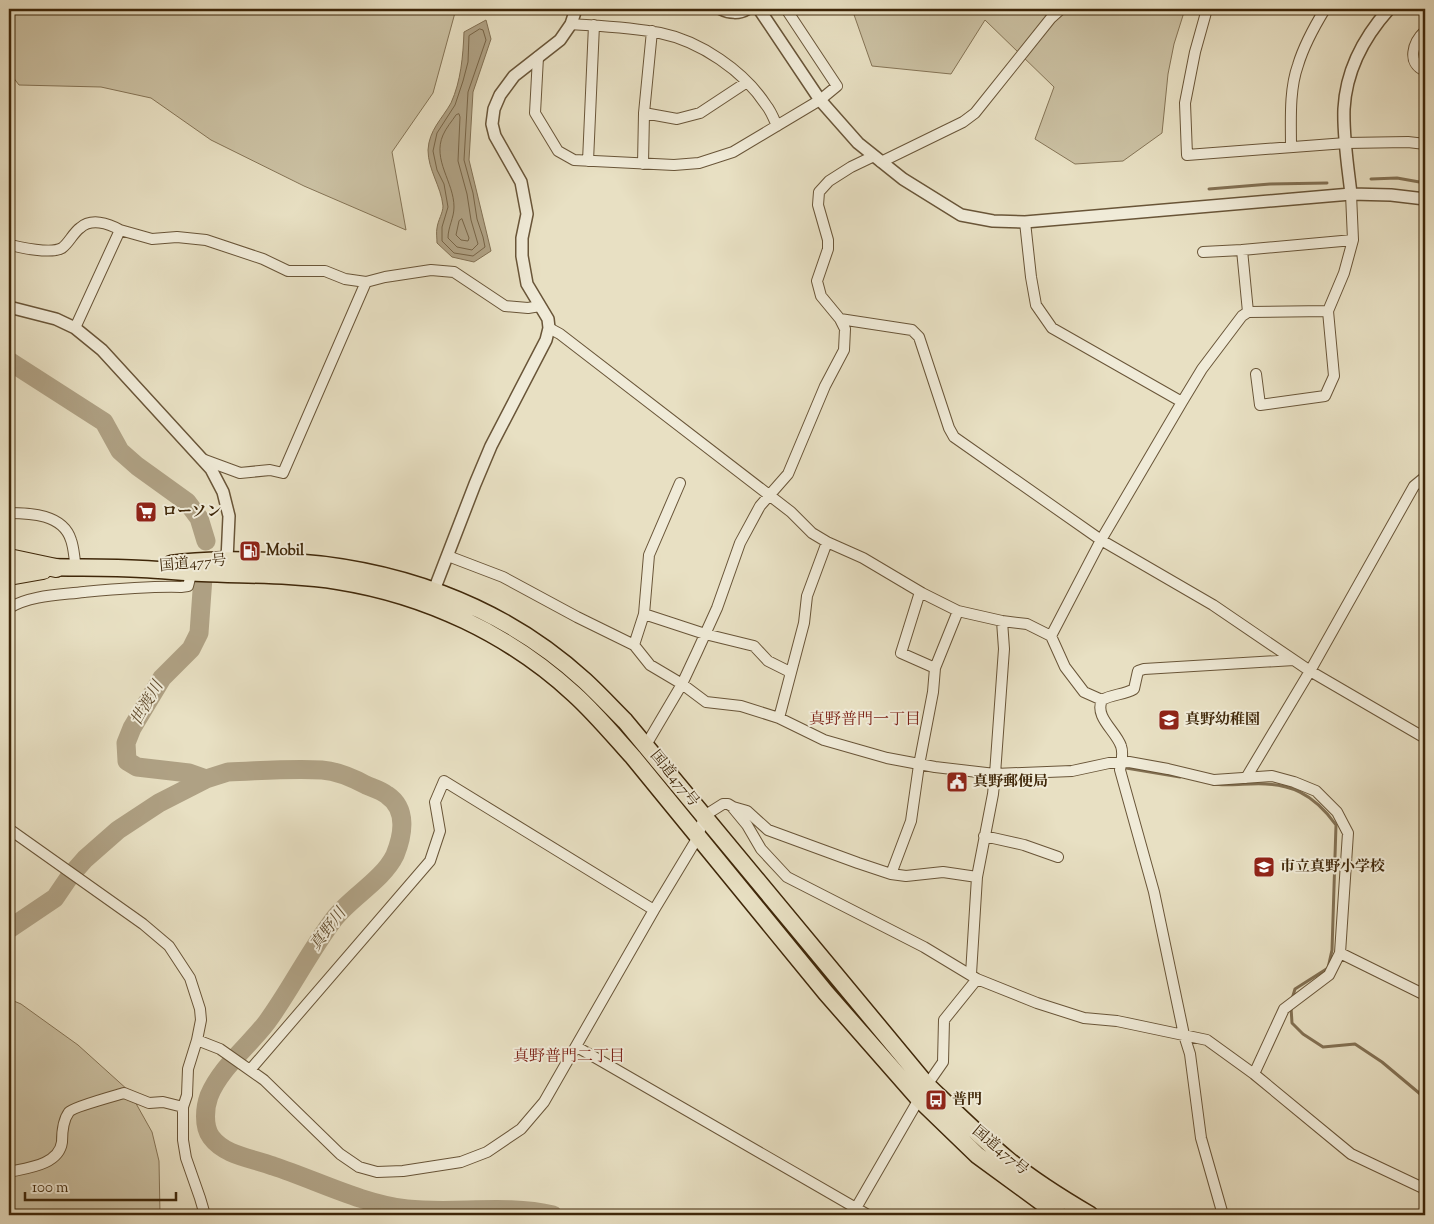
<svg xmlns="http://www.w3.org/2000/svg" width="1434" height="1224" font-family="'Sorts Mill Goudy','Noto Serif JP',serif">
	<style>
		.green { fill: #cbc1a3; stroke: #857456 }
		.water { fill: #afa184; stroke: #827053 }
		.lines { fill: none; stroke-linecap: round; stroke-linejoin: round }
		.shore { stroke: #776446; stroke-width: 1 }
		.stream { stroke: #827053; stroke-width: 3 }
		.river { stroke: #afa184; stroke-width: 19 }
		.minor-casing { stroke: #695538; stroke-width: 12 }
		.tertiary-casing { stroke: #695538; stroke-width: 14 }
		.trunk-casing { stroke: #3f2709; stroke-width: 19 }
		.motorway-casing { stroke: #3f2709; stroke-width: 20 }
		.minor { stroke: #f0ebd8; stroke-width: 10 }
		.tertiary { stroke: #f0ebd8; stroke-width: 11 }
		.trunk { stroke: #e8e0c3; stroke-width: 16 }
		.motorway { stroke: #e8e0c3; stroke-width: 18 }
		.labels { text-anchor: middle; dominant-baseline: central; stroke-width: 4; stroke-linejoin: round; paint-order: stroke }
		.poi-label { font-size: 15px; font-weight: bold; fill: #3f2709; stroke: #f0ebd8; text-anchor: start }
		.street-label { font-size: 15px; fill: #3f2709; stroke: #f0ebd8 }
		.water-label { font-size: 16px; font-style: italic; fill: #614c2e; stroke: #f0ebd8 }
		.neighbourhood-label { font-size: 16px; fill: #7a1f14; stroke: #f0ebd8 }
	</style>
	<rect width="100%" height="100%" fill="#e8e0c3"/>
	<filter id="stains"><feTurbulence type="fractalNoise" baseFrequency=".004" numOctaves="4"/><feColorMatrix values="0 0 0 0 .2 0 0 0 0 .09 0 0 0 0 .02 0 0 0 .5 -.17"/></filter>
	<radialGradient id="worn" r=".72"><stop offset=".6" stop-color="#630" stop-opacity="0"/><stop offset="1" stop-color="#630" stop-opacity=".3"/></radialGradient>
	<path class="green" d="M9 9H456L433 93 392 152 406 230 304 186 211 140 151 98 101 87 19 85 9 72Z
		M852 9H1185L1174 44 1168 74 1162 133 1123 161 1075 164 1035 139 1054 87 985 20 951 74 872 66Z
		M9 999 21 1004 78 1045 129 1091 152 1132 159 1161 160 1215H9Z"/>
	<path class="water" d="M486 20 491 39 473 92 469 160 491 251 474 262 452 257 437 243C437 238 436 232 437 228 438 220 443 213 443 206 441 186 428 170 428 150 429 130 442 119 451 103 461 81 463 56 464 32Z"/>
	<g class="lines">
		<path class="shore" d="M480 29 483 30 486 40 468 92 464 160 473 193 477 219 483 237 485 247 473 256 454 253 442 241V227L448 207 444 184 437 170 433 151 437 133 455 105 463 81 468 62 469 36Z
			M459 114 460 117 458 161 467 194 471 220 478 244 472 250 457 247 448 238C448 227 454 218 454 207 454 182 432 160 443 135 446 128 452 121 456 115Z
			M462 219 469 238 468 241 461 240 456 235 459 221Z"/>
		<path class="stream" d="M1371 179 1397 178 1425 183
			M1209 189 1270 184 1327 183
			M1126 768 1180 777
			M1213 784C1225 786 1239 784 1251 784 1290 782 1314 794 1336 825L1332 950 1328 968 1295 989 1292 999
			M1291 1007 1292 1023 1303 1034 1323 1047 1355 1044 1382 1062 1425 1098"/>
		<path class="river" d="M9 361 104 422 120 451 137 466 187 502 199 518 206 541
			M203 577 199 633 191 649 162 678 132 728 126 743 127 761 137 767 189 773 206 779
			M9 929 55 898 70 876 85 859 118 830 159 803 206 779 228 772C259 771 291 768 322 770 337 771 353 778 366 785 373 788 381 790 387 795 408 809 403 835 395 855 383 880 351 897 334 919 309 952 291 989 267 1022 249 1046 221 1067 209 1096 205 1107 203 1126 211 1137 225 1156 252 1158 273 1166 316 1180 362 1204 407 1209 455 1214 506 1204 553 1215"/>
		<g class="minor-casing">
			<path id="minor" d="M1207 9 1195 52 1185 103 1187 155 1346 143 1408 142 1425 144
				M571 24C601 26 631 27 660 33 700 41 744 71 766 105 771 111 774 119 777 126
				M1425 31C1413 42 1406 63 1425 71
				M538 57 535 113 558 151 574 160 674 165 699 163 733 152 820 100 837 86 786 9
				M644 113 677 119 700 113 747 82
				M1291 147C1291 121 1289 90 1298 65 1304 45 1314 27 1325 9
				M588 161 594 25
				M881 162 963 122 975 113 1051 18 1061 9
				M643 164 644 113 652 31
				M1025 222 1031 277 1036 305 1052 328 1182 402
				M9 244C19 248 52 254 62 248 69 243 73 233 80 228 91 218 108 223 120 230
				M1242 250 1248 312 1328 311 1344 273 1353 240 1351 194
				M1203 252 1242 250 1353 240
				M840 319 912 330 919 337 949 428 954 437 1101 540 1213 605 1310 671 1425 738
				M75 328 120 230 152 239 177 237 206 240 263 259 288 271H325L345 279 366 282 385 277 431 270 454 272 505 306 528 308 540 306
				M549 328 560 334 791 512 812 533 827 542 863 558 922 593 958 611 1002 621 1027 624 1051 636 1065 667 1084 692 1102 700
				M1256 374 1260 405 1325 396 1334 376 1328 311
				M202 459 240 473 270 470 283 473 366 282
				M9 513C30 513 63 514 71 540 74 548 74 558 76 567
				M448 556 503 577 577 617 634 645 650 665 682 684 706 702 741 706 779 718 824 740 887 758 935 767 995 774 1072 771 1109 763 1129 762 1168 769 1214 780 1272 776 1294 782 1316 791 1337 812 1348 833 1340 953 1329 975 1284 1009 1254 1074
				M920 592 901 653 935 668
				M9 608C31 595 60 595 84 592 117 589 149 586 181 587L188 586 193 567
				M644 614 705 634 754 646 768 661 790 672
				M1051 636 1101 540 1182 402 1202 369 1242 316 1248 312
				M634 645 644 614 649 555 680 483
				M779 718 804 623 807 596 827 542
				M646 745 682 684 697 652 717 608 740 543 760 506 788 474 825 386 844 350 845 329 840 319 821 296 817 281 828 249V240L818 205 819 192 829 181 851 167 874 156
				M1246 778 1310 671 1414 486 1425 477
				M733 808 747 825 761 849 787 877 924 947 977 979 1037 1003 1084 1018 1117 1021 1207 1040 1254 1074 1351 1154 1425 1189
				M9 829 143 924 169 946 190 978 200 1009 201 1020 197 1040 188 1069 187 1095 183 1107V1140L186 1158 200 1198 205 1215
				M984 836 1024 845 1058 857
				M891 874 906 876 943 872 977 877
				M1340 953 1425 995
				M971 974 977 877 993 794 995 774 1004 649 1002 621
				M197 1040 220 1049 264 1080 340 1154 359 1167 377 1172 403 1171 461 1162 487 1152 521 1129 544 1102 654 910 698 837 704 816 723 804H728L733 807 747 811 768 830 858 863 891 874 911 821 919 765 933 692 935 668 958 611
				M577 1047 868 1215
				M250 1070 430 861 440 831 435 802 444 781 654 910
				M927 1085 943 1062 944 1020 977 979
				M9 1172C27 1168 59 1165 62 1142 62 1132 63 1120 69 1112 73 1107 114 1096 124 1093L149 1103 163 1102 183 1107
				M856 1208 919 1099
				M1223 1215 1201 1138 1190 1054 1184 1035 1154 892 1120 770C1121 763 1124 754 1121 746 1116 731 1094 717 1102 700 1112 694 1124 695 1134 689L1138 671 1144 669 1294 660"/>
		</g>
		<g class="tertiary-casing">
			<path id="tertiary" d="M721 9C729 13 739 14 747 9
				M759 9 820 100 858 143 903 179 961 215 993 221 1025 222 1351 194 1391 195 1425 199
				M1351 194C1348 167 1343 137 1344 109 1346 71 1364 37 1389 9
				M9 307 56 319 75 328 102 350 211 469 223 492 229 516 227 560
				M431 598 475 484 491 446 546 340 549 328 548 319 527 284 522 256V238L527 214 521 182 495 136 492 124 494 109 500 95 514 76 560 40 571 24 576 9"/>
		</g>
		<g class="trunk-casing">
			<path id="trunk" d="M171 564C206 559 241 560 277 561 391 566 500 603 585 681 599 694 612 708 625 721L927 1085C953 1110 979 1136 1007 1159 1032 1180 1061 1198 1090 1215
				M43 567C76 568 109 567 142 569 162 570 182 572 202 573 247 575 294 574 338 581 426 595 509 634 574 694 595 713 614 736 633 757L826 993 919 1099 977 1155 1059 1215"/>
		</g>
		<g class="motorway-casing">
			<path id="motorway" d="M9 558 56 568
				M9 576 43 570"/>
		</g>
		<use href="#minor" class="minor"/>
		<use href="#tertiary" class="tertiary"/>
		<use href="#trunk" class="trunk"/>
		<use href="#motorway" class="motorway"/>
	</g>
	<defs>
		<g id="supermarket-square" transform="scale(1.125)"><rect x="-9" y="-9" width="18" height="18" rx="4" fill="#8f2418" stroke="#f0ebd8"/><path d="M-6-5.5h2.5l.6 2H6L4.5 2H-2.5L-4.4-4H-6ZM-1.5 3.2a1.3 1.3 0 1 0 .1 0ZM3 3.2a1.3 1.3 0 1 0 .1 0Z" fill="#fff"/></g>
		<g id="fuel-square" transform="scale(1.125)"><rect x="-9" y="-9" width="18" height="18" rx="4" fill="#8f2418" stroke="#f0ebd8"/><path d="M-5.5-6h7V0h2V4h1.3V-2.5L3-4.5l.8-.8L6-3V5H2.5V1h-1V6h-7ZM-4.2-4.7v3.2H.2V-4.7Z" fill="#fff"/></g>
		<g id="school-square" transform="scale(1.125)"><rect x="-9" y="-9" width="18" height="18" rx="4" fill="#8f2418" stroke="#f0ebd8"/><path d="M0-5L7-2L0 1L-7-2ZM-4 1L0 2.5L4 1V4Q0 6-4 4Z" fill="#fff"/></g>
		<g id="civic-square" transform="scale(1.125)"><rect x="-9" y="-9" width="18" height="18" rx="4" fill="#8f2418" stroke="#f0ebd8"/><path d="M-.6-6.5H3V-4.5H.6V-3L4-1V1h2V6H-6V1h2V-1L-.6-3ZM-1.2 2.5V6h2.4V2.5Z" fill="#fff"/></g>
		<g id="bus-square" transform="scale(1.125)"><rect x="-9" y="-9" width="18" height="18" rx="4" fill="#8f2418" stroke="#f0ebd8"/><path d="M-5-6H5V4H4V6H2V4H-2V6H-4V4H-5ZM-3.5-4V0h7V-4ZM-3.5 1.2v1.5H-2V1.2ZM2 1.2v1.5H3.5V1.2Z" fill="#fff"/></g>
	</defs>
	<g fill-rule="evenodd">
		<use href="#supermarket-square" x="146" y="512"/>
		<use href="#fuel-square" x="250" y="551"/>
		<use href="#school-square" x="1169" y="720"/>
		<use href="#civic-square" x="957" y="782"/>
		<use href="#school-square" x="1264" y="867"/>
		<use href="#bus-square" x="936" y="1100"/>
	</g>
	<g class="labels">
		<g class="poi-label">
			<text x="162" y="512">ローソン</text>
			<text x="266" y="551">Mobil</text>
			<text x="1185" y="720">真野幼稚園</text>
			<text x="973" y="782">真野郵便局</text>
			<text x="1280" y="867">市立真野小学校</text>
			<text x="952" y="1100">普門</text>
		</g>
		<g class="street-label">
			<text transform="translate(193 564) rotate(-5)">国道477号</text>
			<text transform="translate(674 779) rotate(51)">国道477号</text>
			<text transform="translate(1000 1151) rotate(40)">国道477号</text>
		</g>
		<g class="water-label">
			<text transform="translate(148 704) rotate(-60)">世渡川</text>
			<text transform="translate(329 930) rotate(-53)">真野川</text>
		</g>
		<g class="neighbourhood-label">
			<text x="865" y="720">真野普門一丁目</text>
			<text x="569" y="1057">真野普門二丁目</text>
		</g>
	</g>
	<rect width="1434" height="1224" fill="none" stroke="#e8e0c3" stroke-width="30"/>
	<rect x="10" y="10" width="1414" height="1204" fill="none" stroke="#3f2709" stroke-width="2.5"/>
	<rect x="15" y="15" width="1404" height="1194" fill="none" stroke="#3f2709"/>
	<path d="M25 1192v8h151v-8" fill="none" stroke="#3f2709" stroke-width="2.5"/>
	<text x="32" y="1192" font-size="15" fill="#3f2709" stroke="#f0ebd8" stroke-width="4" paint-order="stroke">100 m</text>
	<rect width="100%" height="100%" filter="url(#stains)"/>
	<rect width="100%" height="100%" fill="url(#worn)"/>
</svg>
